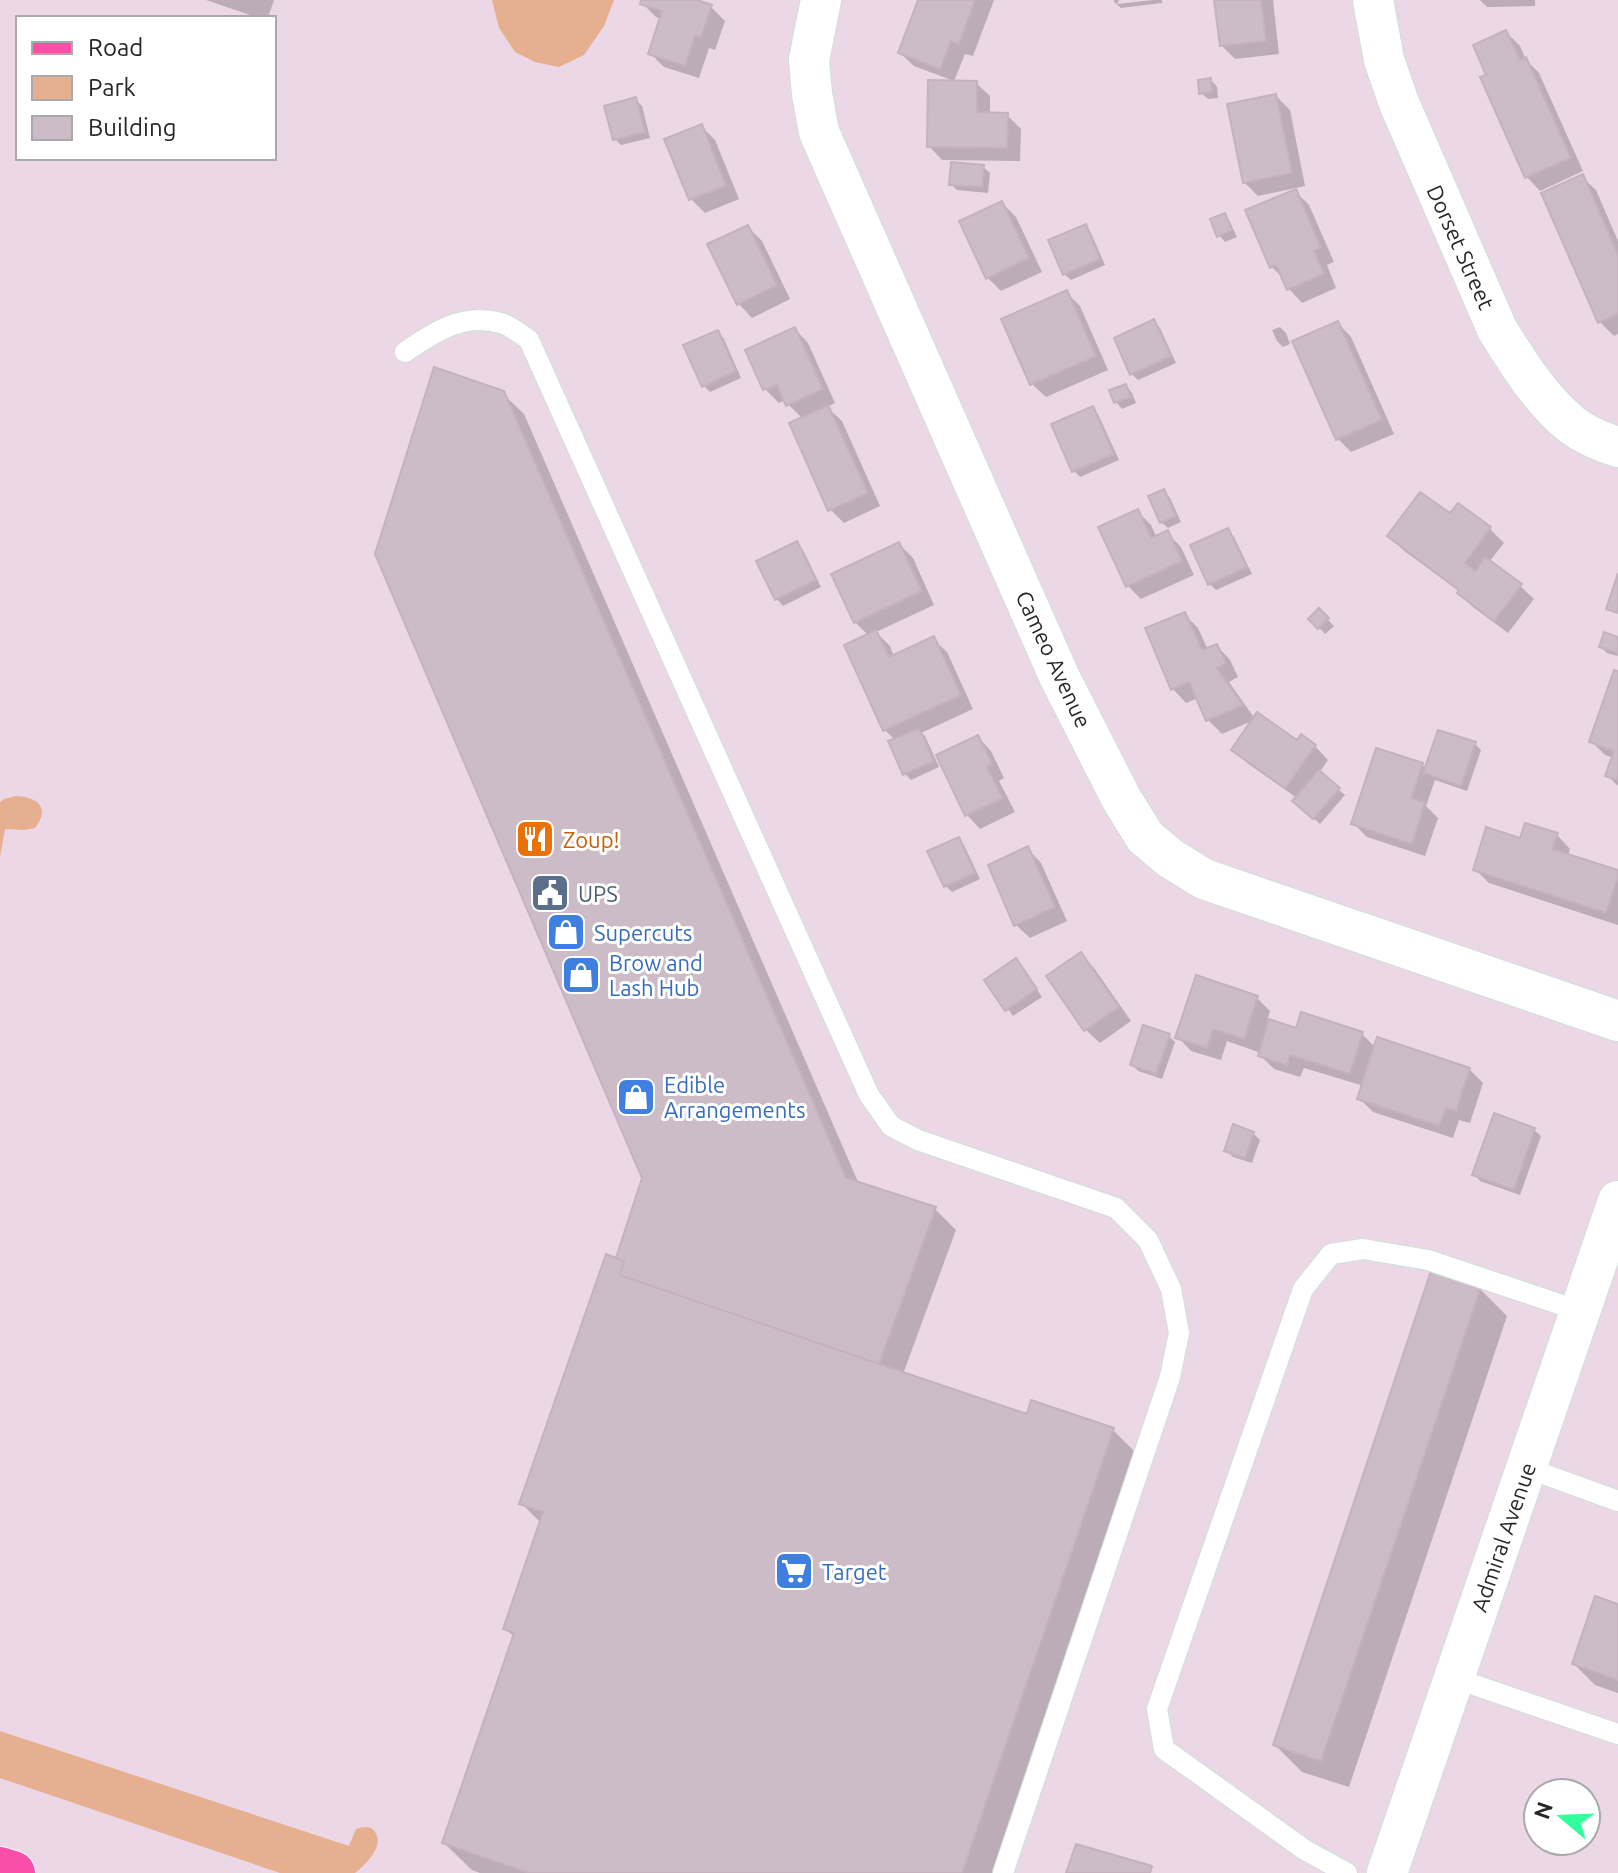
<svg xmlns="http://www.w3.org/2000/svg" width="1618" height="1873" font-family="Ubuntu,sans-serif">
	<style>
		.green { fill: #e6af8f }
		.shadow { fill: #0003 }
		.building { fill: #ccbcc8; stroke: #c6b1bf; stroke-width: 2 }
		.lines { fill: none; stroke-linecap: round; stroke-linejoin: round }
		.lane-casing { stroke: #cde2d7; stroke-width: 22 }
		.street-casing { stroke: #cde2d7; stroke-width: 42 }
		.primary-casing { stroke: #fff; stroke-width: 46 }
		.lane { stroke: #fff; stroke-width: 20 }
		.street { stroke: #fff; stroke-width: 40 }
		.primary { stroke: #f94fa9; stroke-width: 44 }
		.labels { text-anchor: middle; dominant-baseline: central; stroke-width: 6; stroke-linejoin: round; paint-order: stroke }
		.street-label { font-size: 22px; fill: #272727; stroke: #fff }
		.food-label { font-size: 22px; fill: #c56008; stroke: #fff; text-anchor: start }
		.service-label { font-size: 22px; fill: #4e5e75; stroke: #fff; text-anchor: start }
		.shop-label { font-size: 22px; fill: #366cbe; stroke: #fff; text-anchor: start }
	</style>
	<rect width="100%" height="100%" fill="#ebd7e6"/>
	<path class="green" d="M492 0H614L604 26 584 55 559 67 535 62 515 52 499 28Z
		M16 796C37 797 51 807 35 828L24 830 5 829 0 857V802L4 799Z
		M0 1731 349 1846 356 1829C364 1827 370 1825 375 1832 385 1846 365 1865 355 1873H280L0 1778Z"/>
	<path class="shadow" d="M206 0H274L268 18H259Z
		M643 0H691L711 7 725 21 715 50 709 48 699 78 664 67 650 53 661 19 656 17 642 3Z
		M920 0H994L973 56 965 54 954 81 914 66 900 53Z
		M1114 0H1119L1117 4 1153 0H1162V3L1121 8 1114 2Z
		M1216 0H1273L1279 54 1235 59 1221 45Z
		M1480 0H1535V6L1487 7Z
		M1506 32 1520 46 1526 60 1539 73 1583 171 1540 191 1527 177 1488 76Z
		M1211 80 1217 87 1218 98 1208 99 1201 93Z
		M976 83 990 96V115H1007L1021 129 1020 161 942 160 929 146Z
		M1276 96 1290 110 1305 186 1258 196 1244 182Z
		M636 100 642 106 650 138 621 145 615 139Z
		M701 126 715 140 739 199 705 213 691 199 667 140Z
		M983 167 990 173 988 193 957 190 951 184Z
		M1582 177 1596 190 1618 241V334L1614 336 1600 322Z
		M1295 191 1309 205 1334 262 1327 265 1336 288 1302 303 1289 289 1285 280 1272 267Z
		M1002 203 1016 217 1042 272 1001 291 988 278Z
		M1224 215 1230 222 1237 237 1225 242 1219 235Z
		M1085 226 1091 233 1105 265 1071 280 1064 274Z
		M748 227 762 241 790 299 752 318 739 304Z
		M1066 292 1080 306 1108 370 1046 397 1032 384Z
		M1154 322 1160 328 1176 363 1138 380 1132 374Z
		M1338 323 1351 337 1394 434 1351 452 1338 439Z
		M1280 327 1286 333 1290 344 1283 347 1277 341 1272 330Z
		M795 329 808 343 835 403 827 407 842 421 880 506 844 523 830 509 803 419 788 404 786 400 779 403 765 389Z
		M718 332 724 339 741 378 710 392 703 385Z
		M1126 386 1132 393 1136 403 1122 409 1116 402 1112 392Z
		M502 393 524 414 859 1184 935 1209 956 1230 903 1374 1028 1416 1113 1430 1140 1457 998 1873H480L472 1870 444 1843 515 1638 506 1629 541 1523 522 1504 617 1260 645 1178Z
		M1092 408 1098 414 1119 460 1080 477 1074 471Z
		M1164 491 1170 498 1181 522 1168 528 1161 522Z
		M1458 505 1490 529 1504 543 1489 562 1520 586 1534 599 1508 633 1473 607 1459 593 1460 592 1403 550 1390 536 1450 516Z
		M1137 511 1151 525 1157 538 1167 533 1181 547 1194 575 1141 599 1128 586Z
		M1228 530 1234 537 1252 574 1216 590 1210 584Z
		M797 544 803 550 821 587 783 606 777 599 759 562Z
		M899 544 913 558 934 605 876 632 890 646 894 657 933 639 947 652 973 709 921 733 925 736 939 767 911 780 905 774 895 740 885 730 869 636 855 622Z
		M1319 611 1334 626 1325 634 1311 619Z
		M1184 614 1198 628 1208 650 1217 646 1230 660 1238 677 1229 682 1255 719 1297 743 1315 746 1328 760 1319 773 1345 795 1320 824 1301 807 1297 798 1247 763 1233 749 1254 720 1222 734 1208 720 1198 698 1186 703 1173 689 1148 630Z
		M1618 639V656L1607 653 1601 647Z
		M1618 673V786L1607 775 1614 758 1605 755 1591 741Z
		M978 737 991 751 1004 778 999 781 1015 812 980 829 967 815Z
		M1475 744 1481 750 1467 791 1435 780 1426 806 1438 818 1425 856 1367 837 1353 823 1422 764 1426 769Z
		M1557 835 1570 849 1568 856 1618 872V925L1489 883 1475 869 1521 841Z
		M958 839 964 845 980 879 952 892 946 886Z
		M1028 849 1041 863 1067 921 1030 938 1016 925Z
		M1081 955 1094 968 1131 1021 1100 1043 1086 1030 1049 977Z
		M1022 967 1042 997 1013 1016 987 980Z
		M1257 998 1270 1011 1267 1021 1297 1030 1362 1034 1376 1048 1469 1069 1483 1083 1470 1123 1459 1120 1453 1138 1373 1112 1360 1099 1364 1086 1304 1068 1300 1077 1274 1069 1260 1055 1261 1053 1227 1041 1221 1060 1191 1051 1178 1037Z
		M1169 1036 1175 1042 1162 1079 1138 1071 1132 1064Z
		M1495 1116 1534 1130 1541 1136 1520 1195 1480 1181 1474 1174Z
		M1253 1133 1260 1140 1252 1163 1233 1157 1226 1150Z
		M1480 1289 1507 1316 1349 1787 1302 1772 1275 1745Z
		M1618 1606V1693L1595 1685 1574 1664Z"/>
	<path class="building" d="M641 0H697L712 5 701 37 695 36 685 66 648 54 662 11 640 4Z
		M918 0H975L959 44 951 41 940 69 898 53Z
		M1214 0H1261L1266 41 1220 46Z
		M1506 30 1520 60 1526 57 1571 158 1525 178 1480 77 1486 75 1473 45Z
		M1211 78 1212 92 1199 94 1198 80Z
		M928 80 977 81V112L1008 113 1007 148 927 147Z
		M1276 94 1292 173 1243 183 1227 104Z
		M636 97 645 132 613 140 604 106Z
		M702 124 726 186 689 200 664 139Z
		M951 162 984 165 982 187 949 185Z
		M1583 174 1618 255V314L1598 323 1541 193Z
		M1296 189 1321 248 1314 251 1324 274 1287 290 1276 265 1270 268 1245 210Z
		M1002 201 1029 258 986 279 959 221Z
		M1225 213 1232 230 1217 237 1210 219Z
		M1086 224 1100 259 1063 275 1048 240Z
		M748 225 777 285 737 305 707 244Z
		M1067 290 1096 356 1030 385 1001 319Z
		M1154 319 1171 356 1130 375 1114 338Z
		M1338 321 1382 420 1336 440 1292 341Z
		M795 327 823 389 786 406 777 385 763 390 745 350Z
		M718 330 736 371 702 387 683 345Z
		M434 367 504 391 846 1178 936 1207 879 1364 620 1275 624 1261 616 1258 642 1178 375 554Z
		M1126 384 1131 397 1114 403 1109 390Z
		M828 405 868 493 828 511 789 423Z
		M1093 406 1114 454 1072 472 1051 424Z
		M1164 489 1176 516 1160 523 1148 496Z
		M1420 492 1450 513 1458 503 1491 527 1465 563 1475 571 1485 557 1522 584 1494 621 1457 593 1459 590 1387 536Z
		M1138 509 1151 538 1168 530 1182 561 1126 587 1098 527Z
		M1228 528 1247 567 1208 585 1190 545Z
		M797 541 816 580 775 600 756 561Z
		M899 542 922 591 854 623 831 574Z
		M1618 573V613L1606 609Z
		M1319 608 1329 618 1318 629 1308 619Z
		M1185 612 1202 650 1217 644 1226 663 1217 668 1243 705 1206 721 1189 682 1171 690 1145 628Z
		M876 630 889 657 934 636 961 695 883 731 844 645Z
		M1604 632 1618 637V653L1599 647Z
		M1614 670 1618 671V780L1605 776 1614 751 1589 742Z
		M1257 712 1297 740 1301 734 1316 745 1285 788 1231 750Z
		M919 728 934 761 903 775 888 741Z
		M1438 730 1476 742 1461 786 1423 773Z
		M978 735 992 764 987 767 1003 798 965 816 936 755Z
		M1376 748 1423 763 1411 798 1425 802 1412 844 1351 824Z
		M1319 770 1340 788 1313 819 1292 801Z
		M1525 823 1558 833 1552 849 1618 870V877L1606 913 1473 870 1486 827 1520 838Z
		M959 837 975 873 944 887 927 851Z
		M1028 846 1055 907 1014 926 988 865Z
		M1081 952 1119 1007 1084 1031 1046 976Z
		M1016 958 1037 989 1005 1011 984 980Z
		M1196 975 1258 996 1244 1039 1213 1029 1207 1048 1175 1038Z
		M1301 1012 1363 1032 1350 1074 1290 1055 1287 1065 1258 1056 1269 1019 1296 1028Z
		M1143 1025 1170 1034 1156 1074 1130 1065Z
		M1377 1037 1470 1068 1456 1111 1446 1108 1439 1126 1357 1099Z
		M1494 1113 1535 1128 1514 1190 1472 1175Z
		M1233 1124 1254 1132 1245 1158 1224 1151Z
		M606 1254 624 1261 620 1275 879 1364 1027 1414 1031 1400 1114 1428 962 1873H529L442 1843 514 1633 503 1629 543 1512 519 1504Z
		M1431 1271 1481 1287 1321 1761 1273 1745Z
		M1595 1596 1618 1604V1680L1572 1664Z
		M1076 1844 1152 1866 1150 1873H1066Z"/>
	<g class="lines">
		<g class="lane-casing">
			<path id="lane" d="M405 352C434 332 464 312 501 323 511 326 521 334 529 340L869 1095 891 1126 918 1140 1116 1208 1148 1240 1171 1289 1179 1333 1170 1377 1003 1873
				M1527 1468 1618 1501
				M1454 1678 1618 1734
				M1347 1873 1305 1850 1164 1749 1157 1709 1303 1289 1331 1254 1363 1249 1428 1260 1580 1311"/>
		</g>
		<g class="street-casing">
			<path id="street" d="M821 0 809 60 812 94 819 132 1059 676 1121 798 1145 837 1170 858 1204 879 1618 1021
				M1373 0 1384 60 1399 103 1497 329C1518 363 1541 400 1572 425 1585 435 1602 442 1618 447
				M1387 1873 1618 1201"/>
		</g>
		<g class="primary-casing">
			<path id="primary" d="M0 1869 13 1873"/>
		</g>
		<use href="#lane" class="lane"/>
		<use href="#street" class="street"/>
		<use href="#primary" class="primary"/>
	</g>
	<defs>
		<g id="restaurant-square" transform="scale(2)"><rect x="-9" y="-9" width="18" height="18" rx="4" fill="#e8710a" stroke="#fff"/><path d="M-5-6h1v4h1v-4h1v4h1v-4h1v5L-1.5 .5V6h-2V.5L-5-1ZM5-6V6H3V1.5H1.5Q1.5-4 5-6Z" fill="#fff"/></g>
		<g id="civic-square" transform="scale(2)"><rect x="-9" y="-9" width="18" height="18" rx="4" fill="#5c6f8a" stroke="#fff"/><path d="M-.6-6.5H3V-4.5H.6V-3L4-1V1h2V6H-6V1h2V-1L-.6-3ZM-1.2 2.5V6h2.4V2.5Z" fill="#fff"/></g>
		<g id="shop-square" transform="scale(2)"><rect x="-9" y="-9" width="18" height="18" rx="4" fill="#3f7fe0" stroke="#fff"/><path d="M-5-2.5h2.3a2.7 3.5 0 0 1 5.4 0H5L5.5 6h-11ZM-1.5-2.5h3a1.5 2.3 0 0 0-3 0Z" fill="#fff"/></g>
		<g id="supermarket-square" transform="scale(2)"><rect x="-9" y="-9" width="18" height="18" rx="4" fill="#3f7fe0" stroke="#fff"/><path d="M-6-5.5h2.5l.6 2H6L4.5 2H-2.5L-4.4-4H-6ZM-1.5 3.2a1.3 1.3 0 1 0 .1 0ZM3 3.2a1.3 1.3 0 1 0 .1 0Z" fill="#fff"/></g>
	</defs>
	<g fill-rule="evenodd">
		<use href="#restaurant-square" x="535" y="839"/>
		<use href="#civic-square" x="550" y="893"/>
		<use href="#shop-square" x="566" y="932"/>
		<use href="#shop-square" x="581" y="975"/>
		<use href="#shop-square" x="636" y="1097"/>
		<use href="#supermarket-square" x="794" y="1571"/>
	</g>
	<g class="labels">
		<g class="street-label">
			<text transform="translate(1461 247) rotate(66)">Dorset Street</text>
			<text transform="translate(1054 659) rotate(65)">Cameo Avenue</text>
			<text transform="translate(1503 1537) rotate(-71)">Admiral Avenue</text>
		</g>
		<g class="food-label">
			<text x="563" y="839">Zoup!</text>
		</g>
		<g class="service-label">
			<text x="578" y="893">UPS</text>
		</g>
		<g class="shop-label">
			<text x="594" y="932">Supercuts</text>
			<text x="609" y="962">Brow and<tspan x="609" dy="25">Lash Hub</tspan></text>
			<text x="664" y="1084">Edible<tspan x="664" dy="25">Arrangements</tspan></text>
			<text x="822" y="1571">Target</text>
		</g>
	</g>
	<rect x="16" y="16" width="260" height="144" fill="#ffffff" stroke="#a9a9a9" stroke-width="2"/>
	<rect x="32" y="42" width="40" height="12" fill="#f94fa9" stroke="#a9a9a9" stroke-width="2"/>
	<text x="88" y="56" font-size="24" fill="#272727">Road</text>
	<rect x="32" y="76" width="40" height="24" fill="#e6af8f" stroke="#a9a9a9" stroke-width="2"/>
	<text x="88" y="96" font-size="24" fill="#272727">Park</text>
	<rect x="32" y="116" width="40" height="24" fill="#ccbcc8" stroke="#a9a9a9" stroke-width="2"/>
	<text x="88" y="136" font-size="24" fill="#272727">Building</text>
	<g transform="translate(1562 1817) rotate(289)"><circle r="38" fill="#ffffff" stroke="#a9a9a9" stroke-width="2"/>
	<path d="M0-6L14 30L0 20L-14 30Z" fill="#30ff9b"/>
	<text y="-12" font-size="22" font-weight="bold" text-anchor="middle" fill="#272727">N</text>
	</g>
</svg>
